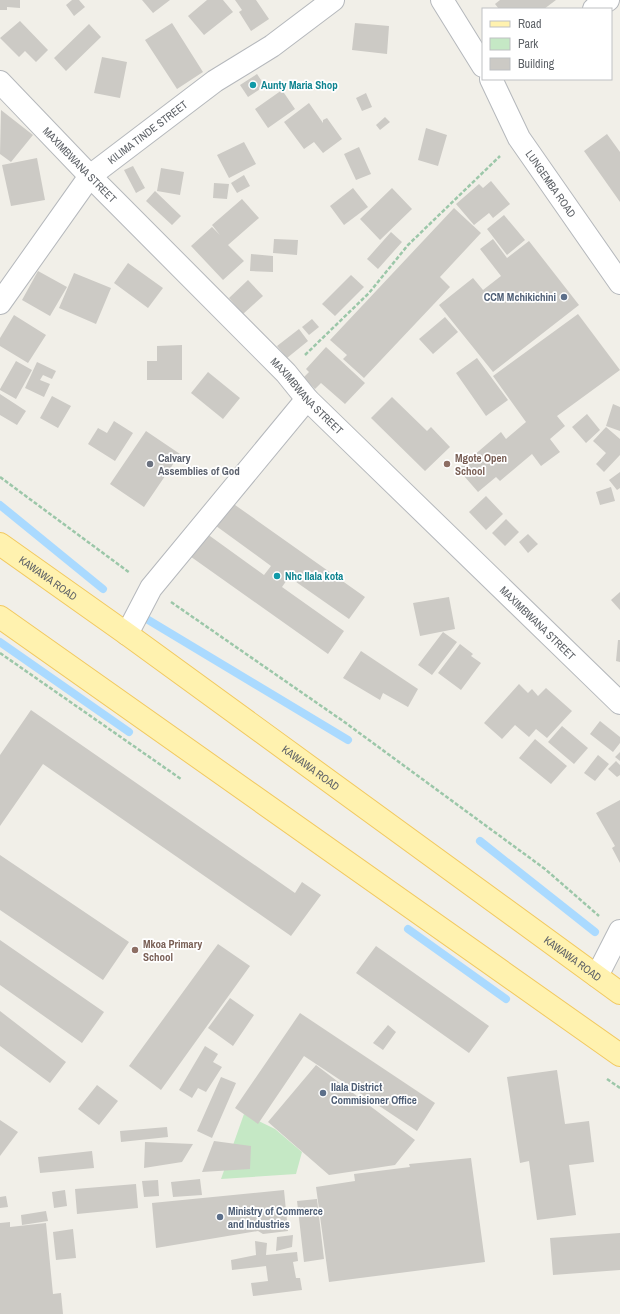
<svg xmlns="http://www.w3.org/2000/svg" width="620" height="1314" font-family="'Archivo Narrow',sans-serif">
	<style>
		.green { fill: #c5e8c5 }
		.lines { fill: none; stroke-linecap: round; stroke-linejoin: round }
		.stream { stroke: #aadaff; stroke-width: 8 }
		.building { fill: #cccac5 }
		.minor-casing { stroke: #b5b8bc; stroke-width: 24 }
		.primary-casing { stroke: #f2c960; stroke-width: 24 }
		.path { stroke: #9cc7a9; stroke-width: 2.5; stroke-dasharray: 4 2; stroke-linecap: butt }
		.minor { stroke: #fff; stroke-width: 22 }
		.primary { stroke: #fff2af; stroke-width: 22 }
		.culture-dot { fill: #0f9aa8; stroke: #fff; stroke-width: 1.5 }
		.service-dot { fill: #5c6f8a; stroke: #fff; stroke-width: 1.5 }
		.worship-dot { fill: #6b7280; stroke: #fff; stroke-width: 1.5 }
		.education-dot { fill: #8d6e63; stroke: #fff; stroke-width: 1.5 }
		.labels { text-anchor: middle; dominant-baseline: central; stroke-width: 3.5; stroke-linejoin: round; paint-order: stroke }
		.culture-label { font-size: 11px; font-weight: bold; fill: #0d838f; stroke: #fff; text-anchor: start }
		.street-label { font-size: 11px; fill: #5f6368; stroke: #fff }
		.service-label { font-size: 11px; font-weight: bold; fill: #4e5e75; stroke: #fff; text-anchor: start }
		.worship-label { font-size: 11px; font-weight: bold; fill: #5b616d; stroke: #fff; text-anchor: start }
		.education-label { font-size: 11px; font-weight: bold; fill: #785e54; stroke: #fff; text-anchor: start }
	</style>
	<rect width="100%" height="100%" fill="#f1efe8"/>
	<path class="green" d="M244 1114 275 1129 302 1152 296 1174 221 1179Z"/>
	<g class="lines">
		<path class="stream" d="M0 505 103 589
			M145 618 348 740
			M0 642 129 732
			M480 841 595 932
			M408 929 506 999"/>
	</g>
	<path class="building" d="M0 0H20V8L7 7V10H0Z
		M72 0H79L85 7 74 16 66 5Z
		M142 0H170L153 13Z
		M207 0H223L233 12 204 35 188 16Z
		M235 0H256L269 19 251 31 239 12 242 10Z
		M500 0H556L544 9H499L495 4Z
		M20 21 48 50 36 62 25 51 19 57 0 38Z
		M172 23 203 72 177 89 145 40Z
		M355 23 389 26 387 54 352 50Z
		M89 24 101 37 66 71 54 58Z
		M102 57 127 62 120 98 94 93Z
		M257 74 265 86 248 97 240 85Z
		M282 90 295 109 268 128 255 109Z
		M366 93 372 107 362 111 356 98Z
		M309 103 323 123V120L327 118 342 139 323 153 314 142 304 149 284 122Z
		M1 110 33 135 11 162 0 154Z
		M385 117 390 122 380 130 376 125Z
		M426 128 447 135 438 166 418 160Z
		M607 134 620 152V202L584 151Z
		M244 142 256 164 229 178 217 155Z
		M359 147 371 174 356 180 344 154Z
		M37 158 45 200 11 206 2 165Z
		M133 166 145 188 136 193 124 170Z
		M161 168 184 172 180 195 157 191Z
		M244 175 250 186 237 193 231 183Z
		M491 181 510 204 493 218 489 213 474 225 456 204 479 184 483 188Z
		M214 183 229 184 227 199 213 198Z
		M353 188 368 207 344 225 330 206Z
		M392 188 412 209 380 240 360 219Z
		M155 191 181 216 172 225 146 201Z
		M242 199 259 218 228 245 244 261 223 280 191 246 212 227 220 235 212 225Z
		M454 208 481 233 440 277 450 287 364 378 343 359 347 355 330 340Z
		M504 215 525 240 507 255 487 229Z
		M391 232 402 242 378 269 367 259Z
		M274 239 298 240 297 255 273 253Z
		M493 239 507 258 529 241 579 305 493 372 439 305 473 278 483 290 501 276 480 249Z
		M251 254 273 256V272L250 271Z
		M128 263 163 288 148 308 114 283Z
		M38 271 67 287 50 316 22 300Z
		M74 273 111 288 96 324 59 308Z
		M351 275 364 287 335 316 322 304Z
		M248 280 263 296 243 314 229 298Z
		M578 314 620 370 557 416 565 426 550 439 560 452 541 466 532 454 500 481 496 477 478 492 458 469 501 432 506 439 526 422 493 376Z
		M14 315 46 335 28 363 0 346V338Z
		M445 317 458 332 433 354 419 339Z
		M312 319 319 327 309 335 302 327Z
		M299 329 308 341 287 358 277 346Z
		M182 345V380H147V361H157V346Z
		M326 347 365 383 345 404 321 383 315 389 303 378 309 372 306 369Z
		M477 358 508 400 486 416 456 373Z
		M16 361 32 370 16 399 0 390V389Z
		M37 362 56 371 52 379 43 375 40 380 50 384 44 397 25 388Z
		M208 372 240 398 223 419 191 393Z
		M0 394 26 411 17 425 0 415Z
		M52 396 71 406 58 428 40 418Z
		M392 397 427 431 431 427 450 447 425 471 371 418Z
		M613 404 620 407V431L606 426Z
		M587 414 600 430 586 443 572 427Z
		M114 421 133 433 115 461 88 444 98 428 107 433Z
		M606 427 620 439V455L604 472 596 464 606 453 593 441Z
		M146 431 180 454 144 507 110 484Z
		M620 472V488L617 490 609 480Z
		M611 487 615 501 600 505 596 492Z
		M486 496 503 514 486 530 469 512Z
		M228 500 365 597 349 619 289 577 282 587 344 631 328 654 187 554 203 531 264 575 271 566 212 523Z
		M506 519 519 532 505 546 492 533Z
		M528 534 538 544 528 553 519 542Z
		M620 592V610L611 600Z
		M449 597 455 629 420 636 413 603Z
		M443 632 457 642 432 675 418 665Z
		M618 640H620V662L616 661Z
		M460 644 473 654 471 656 481 663 461 690 438 673Z
		M361 651 418 689 408 707 383 693 380 700 343 678Z
		M519 684 528 693 532 689 538 696 546 688 572 711 547 738 536 729 529 737 515 725 502 739 484 723Z
		M31 710 295 893 302 882 321 895 291 936 43 764 0 826V755Z
		M600 721 620 737V743L613 752 590 734Z
		M562 726 588 748 574 764 548 742Z
		M535 739 567 766 551 784 519 758Z
		M620 752V761L615 757Z
		M598 755 609 764 595 781 584 773Z
		M616 761 620 765V775L617 777 608 769Z
		M620 800V863L612 848 615 846 596 813Z
		M0 855 129 942 103 980 0 910Z
		M0 940 104 1012 82 1043 0 985Z
		M218 944 250 966 161 1090 129 1066Z
		M376 946 489 1026 469 1053 356 973Z
		M230 998 254 1015 233 1046 208 1028Z
		M0 1011 66 1062 50 1083 0 1046Z
		M300 1013 435 1103 417 1131 304 1056 258 1124 235 1108Z
		M388 1025 396 1032 383 1050 373 1043Z
		M205 1046 218 1054 213 1062 222 1067 206 1092 198 1088 192 1098 179 1090Z
		M316 1065 415 1140 395 1165 329 1175 268 1122Z
		M557 1070 565 1124 589 1121 594 1162 569 1165 576 1215 537 1220 529 1161 520 1163 507 1077Z
		M221 1077 236 1083 212 1138 197 1131Z
		M97 1085 118 1101 99 1125 78 1109Z
		M0 1120 18 1132 0 1156Z
		M167 1127 168 1137 121 1142 120 1131Z
		M214 1141 251 1146 250 1169 202 1172Z
		M145 1142 193 1144 182 1162 144 1168Z
		M92 1151 94 1168 40 1173 38 1157Z
		M471 1158 485 1262 329 1282 316 1187 355 1181 354 1174 410 1167 409 1164Z
		M200 1179 202 1195 173 1197 171 1182Z
		M158 1180 159 1196 144 1197 142 1181Z
		M136 1184 138 1208 77 1214 75 1189Z
		M65 1190 67 1206 54 1208 52 1192Z
		M284 1190 288 1231 263 1234 258 1231 156 1248 152 1203Z
		M6 1196 8 1207 0 1208V1197Z
		M317 1199 324 1259 304 1262 297 1201Z
		M46 1211 48 1221 22 1225 21 1215Z
		M10 1222V1227L46 1223 53 1294 61 1293 63 1314H0V1223Z
		M73 1229 76 1258 56 1260 53 1232Z
		M620 1233V1270L553 1275 550 1238Z
		M293 1235 292 1247 276 1251 277 1237Z
		M255 1241 267 1243 266 1255 297 1252 298 1261 293 1262 296 1278H300L302 1290 253 1296 251 1283 268 1281 266 1266 232 1270 231 1260 256 1255Z"/>
	<g class="lines">
		<g class="minor-casing">
			<g id="minor">
				<path d="M442 0 483 66"/>
				<path d="M594 9 608 0"/>
				<path id="s1" d="M491 79 519 138 620 283"/>
				<path id="s2" d="M0 82 90 176 286 373 307 399 620 703"/>
				<path id="s3" d="M0 303 90 176 215 81 272 46 333 0"/>
				<path d="M127 634 151 588 307 399"/>
				<path d="M597 976 620 931"/>
			</g>
		</g>
		<g class="primary-casing">
			<g id="primary">
				<path id="s4" d="M0 544 127 634 620 993"/>
				<path d="M0 617 620 1055"/>
			</g>
		</g>
		<path class="path" d="M305 355 369 293 408 245 500 156
			M0 477 130 573
			M171 602 343 721 545 869 599 916
			M0 653 181 779
			M607 1079 620 1088"/>
		<use href="#minor" class="minor"/>
		<use href="#primary" class="primary"/>
	</g>
	<g class="culture-dot">
		<circle cx="253" cy="85" r="4"/>
		<circle cx="277" cy="576" r="4"/>
	</g>
	<g class="service-dot">
		<circle cx="564" cy="297" r="4"/>
		<circle cx="323" cy="1093" r="4"/>
		<circle cx="220" cy="1217" r="4"/>
	</g>
	<circle class="worship-dot" cx="150" cy="464" r="4"/>
	<g class="education-dot">
		<circle cx="447" cy="464" r="4"/>
		<circle cx="135" cy="950" r="4"/>
	</g>
	<g class="labels">
		<g class="culture-label">
			<text x="261" y="85">Aunty Maria Shop</text>
			<text x="285" y="576">Nhc Ilala kota</text>
		</g>
		<g class="street-label">
			<text stroke="none"><textPath href="#s3" startOffset="228">KILIMA TINDE STREET</textPath></text>
			<text stroke="none"><textPath href="#s2" startOffset="115">MAXIMBWANA STREET</textPath></text>
			<text stroke="none"><textPath href="#s1" startOffset="121">LUNGEMBA ROAD</textPath></text>
			<text stroke="none"><textPath href="#s2" startOffset="439">MAXIMBWANA STREET</textPath></text>
			<text stroke="none"><textPath href="#s4" startOffset="59">KAWAWA ROAD</textPath></text>
			<text stroke="none"><textPath href="#s2" startOffset="763">MAXIMBWANA STREET</textPath></text>
			<text stroke="none"><textPath href="#s4" startOffset="383">KAWAWA ROAD</textPath></text>
			<text stroke="none"><textPath href="#s4" startOffset="707">KAWAWA ROAD</textPath></text>
		</g>
		<g class="service-label">
			<text x="556" y="297" text-anchor="end">CCM Mchikichini</text>
			<text x="331" y="1087">Ilala District<tspan x="331" dy="13">Commisioner Office</tspan></text>
			<text x="228" y="1211">Ministry of Commerce<tspan x="228" dy="13">and Industries</tspan></text>
		</g>
		<g class="worship-label">
			<text x="158" y="458">Calvary<tspan x="158" dy="13">Assemblies of God</tspan></text>
		</g>
		<g class="education-label">
			<text x="455" y="458">Mgote Open<tspan x="455" dy="13">School</tspan></text>
			<text x="143" y="944">Mkoa Primary<tspan x="143" dy="13">School</tspan></text>
		</g>
	</g>
	<rect x="482" y="8" width="130" height="72" fill="#ffffff" stroke="#bfc1c3"/>
	<rect x="490" y="21" width="20" height="6" fill="#fff2af" stroke="#bfc1c3"/>
	<text x="518" y="28" font-size="12" fill="#5f6368">Road</text>
	<rect x="490" y="38" width="20" height="12" fill="#c5e8c5" stroke="#bfc1c3"/>
	<text x="518" y="48" font-size="12" fill="#5f6368">Park</text>
	<rect x="490" y="58" width="20" height="12" fill="#cccac5" stroke="#bfc1c3"/>
	<text x="518" y="68" font-size="12" fill="#5f6368">Building</text>
</svg>
